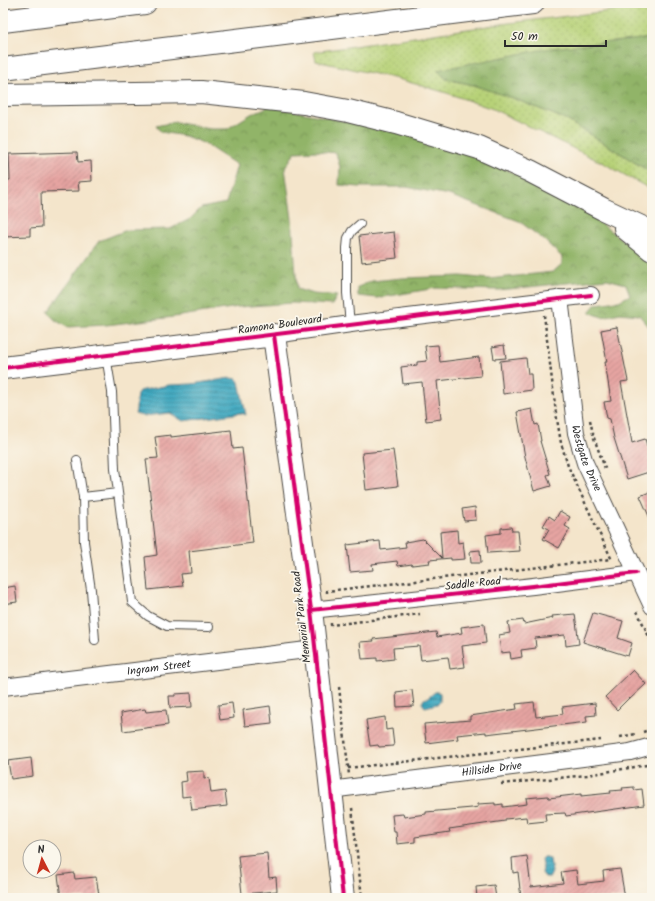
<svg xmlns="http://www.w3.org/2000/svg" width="655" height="901" font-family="Kalam,sans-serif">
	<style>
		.grass { fill: url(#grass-dots); stroke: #717e52 }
		.forest { fill: url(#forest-crowns); stroke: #5e704a }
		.water { fill: url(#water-rules); stroke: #366a76 }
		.building { fill: url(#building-hatch) }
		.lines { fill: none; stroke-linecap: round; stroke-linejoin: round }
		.lane-casing { stroke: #494743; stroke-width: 10 }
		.street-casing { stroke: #494743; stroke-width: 18 }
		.secondary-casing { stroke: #494743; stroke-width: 24 }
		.highway-casing { stroke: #494743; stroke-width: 24 }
		.path { stroke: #494743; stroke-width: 2.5; stroke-dasharray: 3 3; stroke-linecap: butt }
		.lane { stroke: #fff; stroke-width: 8 }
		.street { stroke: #fff; stroke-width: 16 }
		.secondary { stroke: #fff; stroke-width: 22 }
		.highway { stroke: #fff; stroke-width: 22 }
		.cycleway-casing { stroke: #fbf7ec; stroke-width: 6 }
		.cycleway { stroke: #d6006c; stroke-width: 4 }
		.labels { text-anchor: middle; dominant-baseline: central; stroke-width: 3.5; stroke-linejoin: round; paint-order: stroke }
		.street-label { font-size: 11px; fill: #2b2b2b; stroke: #fbf7ec }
	</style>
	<defs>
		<pattern id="grass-dots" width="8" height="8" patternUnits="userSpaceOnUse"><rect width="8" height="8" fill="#b7d278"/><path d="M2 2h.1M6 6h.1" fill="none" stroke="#9eb468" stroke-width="1.8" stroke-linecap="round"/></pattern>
		<pattern id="forest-crowns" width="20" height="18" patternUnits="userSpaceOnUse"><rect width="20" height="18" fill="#91b468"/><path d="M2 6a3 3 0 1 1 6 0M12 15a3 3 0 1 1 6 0" fill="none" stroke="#779356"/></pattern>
		<pattern id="water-rules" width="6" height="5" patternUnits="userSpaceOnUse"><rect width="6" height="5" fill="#40a8c0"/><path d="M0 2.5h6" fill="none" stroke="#36899c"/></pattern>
		<pattern id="building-hatch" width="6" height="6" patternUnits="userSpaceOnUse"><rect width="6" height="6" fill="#e6a4a2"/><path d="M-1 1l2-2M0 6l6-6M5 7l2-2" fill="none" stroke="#bb8684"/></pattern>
	</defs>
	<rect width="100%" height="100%" fill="#fbf7ec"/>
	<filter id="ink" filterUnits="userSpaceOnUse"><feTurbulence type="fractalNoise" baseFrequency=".025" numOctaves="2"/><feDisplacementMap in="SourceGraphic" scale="8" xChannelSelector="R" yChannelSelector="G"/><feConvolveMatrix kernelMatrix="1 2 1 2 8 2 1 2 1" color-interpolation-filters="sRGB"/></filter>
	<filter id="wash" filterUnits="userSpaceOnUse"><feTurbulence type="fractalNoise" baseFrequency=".012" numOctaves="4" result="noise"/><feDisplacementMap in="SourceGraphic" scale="16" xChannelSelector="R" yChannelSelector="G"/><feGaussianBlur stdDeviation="0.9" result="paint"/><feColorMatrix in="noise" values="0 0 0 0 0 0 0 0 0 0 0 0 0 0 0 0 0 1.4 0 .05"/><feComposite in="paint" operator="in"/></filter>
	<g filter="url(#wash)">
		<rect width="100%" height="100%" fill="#f4e5cb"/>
		<path class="grass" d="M652 6V38L446 79 474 85 515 99 565 119 652 173V190L605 164 493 109 447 93 398 79 316 61 314 52 501 24Z"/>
		<path class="forest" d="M652 38V173L565 119 515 99 474 85 446 79 437 70 551 48Z
			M270 106 442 141 561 194 652 262V330L639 315 620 313 602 317 589 312 596 304 619 301 630 295 626 284 607 279 498 290 436 288 378 298 358 296V287L372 281 402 278 461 276 489 279 553 272 562 264V257L544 240 519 221 449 195 406 187H359L339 185 340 167 336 153 317 151 295 152 285 168 292 219 297 289 313 294 337 296 332 305 292 303 238 307 174 317 106 325 67 327 55 320 48 312 99 241 127 230 170 229 190 219 201 208 226 203 237 165 203 143 185 136 161 132 156 126 174 122 211 129H227L251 114Z"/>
		<path class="water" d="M231 378 237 379 239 382 246 415 241 413 183 421 170 413 143 416 135 414C138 407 134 397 139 391L169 385 192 384Z
			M435 692H438L440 693V702L437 704 425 707 422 703 424 699 428 698Z
			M543 857H547L550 859 552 872 550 877H545L542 873 543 869 541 859Z"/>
		<g id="blocks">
			<path class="building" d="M77 152 78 162 91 161 92 181 78 182 79 191 41 192 42 227 30 228V236L3 237V180H10L9 154Z
				M394 232 397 258 362 262 359 236Z
				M617 327 628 381 621 382 632 443 645 439 652 462V471L627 479 614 438 610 419 607 418 604 402 611 401 605 362H607L601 330Z
				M438 345 440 362 479 357 481 376 437 381 441 419 426 421 422 382 403 384 401 367 417 365V362L427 361 425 346Z
				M504 345 506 358 494 359 492 347Z
				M526 358 528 374H531L532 390 503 394 500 361Z
				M532 409 535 425 538 424 541 441H540L550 474 547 475 551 486 534 491 525 457 517 412Z
				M231 430 233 449 242 448 253 543 189 551 191 573 181 574 183 586 148 590 145 557 157 555 146 459 158 458 155 437 171 435V437Z
				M393 450 398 486 366 490 362 453Z
				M652 491V523L640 496Z
				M475 507 476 520 464 521 462 509Z
				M560 511 570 517 565 526 570 529 559 548 543 539 549 529 543 526 549 516 555 520Z
				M511 527 512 531H518L520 551 488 553 486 535 501 533V528Z
				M457 530 458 543 463 542 465 559 451 560V558L429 560 430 563 412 565V564L398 566 397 561 372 564 373 570 350 572 347 545 380 541 381 550 406 547 405 542 423 539 442 558 440 532Z
				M480 550 481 563H471L470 551Z
				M15 586 17 602 3 604V588Z
				M593 613 623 621 618 638 632 643 628 656 583 642Z
				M575 614 579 644 566 646 565 635 535 638 536 648 521 650 522 657 511 659 510 652 501 653 499 635 510 633 508 622 523 620 524 624 553 618 552 616Z
				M484 624 486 643 462 646 465 667 450 669 448 657 421 660 419 646 393 648 394 659 377 661V658L362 659 360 642 374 641 373 639 436 632 437 637 462 633 461 627Z
				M633 670 646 684 630 699 629 698 617 710 605 697Z
				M412 690 414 706 397 707 396 692Z
				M191 693 192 707 170 708 169 696H175V694Z
				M534 702 536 717 563 714 562 707 595 703 596 715 586 716 587 722 486 734V732L457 735 458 739 426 743 424 724 470 720V716L517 709 516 704Z
				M232 703 234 718 220 720 218 705Z
				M270 706 272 723 245 726 243 710Z
				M145 709 146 712 166 710 168 725 123 731 121 713Z
				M385 717 386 730 392 729 394 746 379 747 378 745 370 746 366 720Z
				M31 758 33 776 11 779 8 761Z
				M204 771V779L209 778 211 793 225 791 227 806 192 810 190 796 182 797 181 782 187 781 186 772Z
				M634 787V790L642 789 644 805 566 816 565 813 545 814 546 821 527 823 526 817 505 819V821L449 829 450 832 415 837V842L397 844 396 832H394L392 815 403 814 404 817 426 814V812L472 808 478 807V804L495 803V805L503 804V807L527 804 526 798 548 796 549 798 581 794V796L611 793 610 791 623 790 622 788Z
				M267 853 269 878 276 877 277 891 242 894 238 856Z
				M527 856 531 887 563 883 561 872 576 870 578 884 604 881 603 871 620 869 625 898H521L518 872 513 873 512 858Z
				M74 873 75 879 96 877 99 895 97 896V898H61L58 875Z
				M494 885 496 898H477L476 887Z"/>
		</g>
	</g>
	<g filter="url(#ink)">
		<use href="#blocks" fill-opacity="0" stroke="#494743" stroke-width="1"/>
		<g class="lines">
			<g class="lane-casing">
				<path id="lane" d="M350 324 347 293V248L348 238 352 231 360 224
					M106 356 112 392 115 469 132 602 148 616 167 626 209 627
					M77 460 83 497
					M95 640 91 590 84 542 83 497 118 493"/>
			</g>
			<g class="street-casing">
				<g id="street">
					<path id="s1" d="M560 298 576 433 585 463 652 606"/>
					<path d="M274 335 358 323 591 295"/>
					<path d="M311 610 533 586 636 573"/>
					<path id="s2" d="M3 687 315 649"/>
					<path id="s3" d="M330 790 630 752 652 746"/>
				</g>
			</g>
			<g class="secondary-casing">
				<path id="secondary" d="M3 368 274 335 311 610 343 898"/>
			</g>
			<g class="highway-casing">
				<path id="highway" d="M3 21 145 3
					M3 69 533 3
					M3 95 201 92 304 103 348 111 396 123 479 148 530 171 603 209 652 232
					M625 228 652 250"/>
			</g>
			<path class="path" d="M544 315 556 413 561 443 568 466 579 490 612 560
				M590 420 594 438 606 471
				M327 593V591L611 559
				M637 611 652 643
				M331 623V625L420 614
				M339 687 349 775
				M643 732 652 729
				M620 737 636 734
				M348 768 601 740
				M501 784 587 775 652 764
				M352 808 362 898"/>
			<use href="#lane" class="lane"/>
			<use href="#street" class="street"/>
			<use href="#secondary" class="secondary"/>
			<use href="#highway" class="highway"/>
			<g class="cycleway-casing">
				<path id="cycleway" d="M274 335 311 610 343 898
					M3 368 591 295
					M311 610 533 586 636 573"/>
			</g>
			<use href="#cycleway" class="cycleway"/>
		</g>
	</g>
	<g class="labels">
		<g class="street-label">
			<text transform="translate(280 325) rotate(-8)">Ramona Boulevard</text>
			<text stroke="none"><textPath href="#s1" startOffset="163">Westgate Drive</textPath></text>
			<text transform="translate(473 584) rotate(-6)">Saddle Road</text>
			<text transform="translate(302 617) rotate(-97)">Memorial Park Road</text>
			<text stroke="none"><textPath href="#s2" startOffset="157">Ingram Street</textPath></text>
			<text stroke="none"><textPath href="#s3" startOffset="163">Hillside Drive</textPath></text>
		</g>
	</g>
	<rect width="655" height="901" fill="none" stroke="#fbf7ec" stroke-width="16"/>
	<g transform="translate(42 859) rotate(354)"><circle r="19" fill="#fbf7ec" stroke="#a8a59f"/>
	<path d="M0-3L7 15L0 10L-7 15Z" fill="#c8321e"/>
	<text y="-6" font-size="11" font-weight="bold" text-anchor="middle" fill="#2b2b2b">N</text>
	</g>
	<path d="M505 40v6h101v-6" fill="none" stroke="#2b2b2b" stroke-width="2"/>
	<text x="511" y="40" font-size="12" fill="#2b2b2b" stroke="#fbf7ec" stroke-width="3" paint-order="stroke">50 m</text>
</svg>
